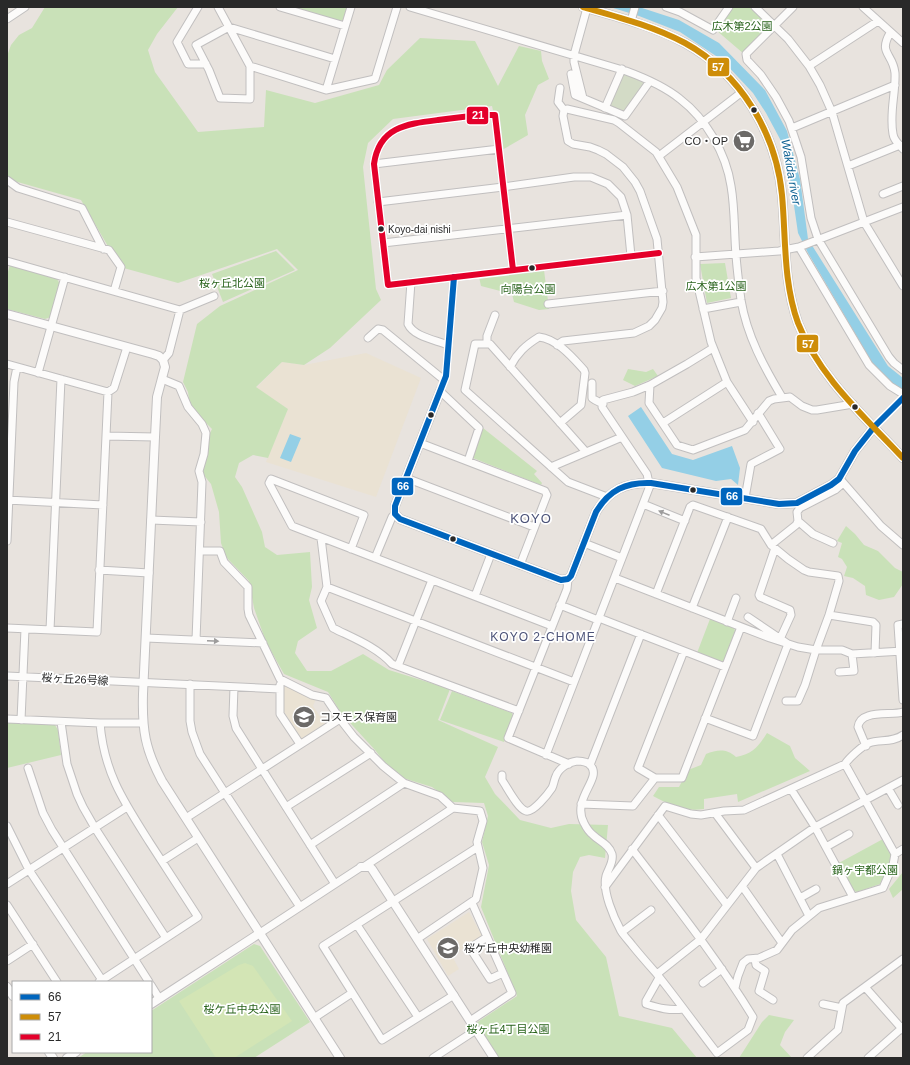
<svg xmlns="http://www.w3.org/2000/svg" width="910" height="1065" font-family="Helvetica,'Noto Sans JP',sans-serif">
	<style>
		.education { fill: #eae2d3 }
		.green { fill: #c9e1b8 }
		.cemetery { fill: #d3dbc6 }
		.pitch { fill: #d3e5b5 }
		.water { fill: #94cfe6 }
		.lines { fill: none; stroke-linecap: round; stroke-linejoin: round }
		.minor-casing { stroke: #c1bfbf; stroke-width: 9 }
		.tertiary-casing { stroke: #c1bfbf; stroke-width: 10 }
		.minor { stroke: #fcfbfa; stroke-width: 7 }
		.tertiary { stroke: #fcfbfa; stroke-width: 8 }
		.bus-1-casing { stroke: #fff; stroke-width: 9 }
		.bus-2-casing { stroke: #fff; stroke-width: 9 }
		.bus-3-casing { stroke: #fff; stroke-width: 9 }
		.bus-1 { stroke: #0065bd; stroke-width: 6 }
		.bus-2 { stroke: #ce8d08; stroke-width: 6 }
		.bus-3 { stroke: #e4002b; stroke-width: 6 }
		.oneway { fill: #9d9c9c }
		.bus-dot { fill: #292929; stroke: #fff; stroke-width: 1.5 }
		.labels { text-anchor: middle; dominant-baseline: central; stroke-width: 3.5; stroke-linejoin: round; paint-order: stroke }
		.bus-label { font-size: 10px; fill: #292929; stroke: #fff; text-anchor: start }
		.park-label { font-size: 11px; fill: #29631c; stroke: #fff }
		.poi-label { font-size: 11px; fill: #292929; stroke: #fff; text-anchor: start }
		.street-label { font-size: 11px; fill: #292929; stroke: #fff }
		.water-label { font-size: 12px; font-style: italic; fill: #126494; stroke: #fff }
		.neighbourhood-label { font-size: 12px; letter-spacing: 1px; fill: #4b5278; stroke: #fff }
		.quarter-label { font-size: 13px; letter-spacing: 1px; fill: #4b5278; stroke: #fff }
		.line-badge { stroke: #fff; stroke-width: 1.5 }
		.badge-label { font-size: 11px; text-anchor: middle; font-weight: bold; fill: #fff }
	</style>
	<rect width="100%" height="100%" fill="#e8e3de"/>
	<path class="education" d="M366 353 421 378 376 497 266 462 288 409 256 388 282 362 304 365Z
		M288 685 316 699 313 706 325 724 301 739 283 710 284 688Z
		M469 912 482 936 452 956 459 969 448 976 427 939Z"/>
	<path class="green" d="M45 7H178L157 34 148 50 155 72 198 132 264 127 266 90 315 103 379 85 387 70 420 38 475 41 498 86 519 46 541 51 542 61 549 79 538 85 525 115 528 135 502 150 492 106 393 119 368 143 363 167 376 289 381 300 330 348 304 365 282 362 256 387 288 409 268 458 253 455 239 463 235 477 242 487 262 532 265 547 277 555 310 552 312 587 309 600 317 628 298 641 295 653 307 671H331L363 654 389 670 450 689 438 720 498 747 485 777 495 794 520 820 551 828 569 824 608 825 605 858 589 855 580 857 573 872 571 891 576 920 606 957 619 1016 672 1028 697 1058H499L476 1023 517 996 481 907 489 865 482 842 488 816 484 803 453 802 432 787 403 778 386 764 375 750 341 713 328 692 284 674 266 642 254 608 249 581 226 557 221 543 219 512 211 484 202 473 208 437 212 429 190 407 188 392 183 382 197 324 220 306 298 270 277 249 178 283 120 267 81 200 14 181 7 176V56L11 45 19 35 32 28Z
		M296 7H347L343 20 339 22 298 10Z
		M732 7H749L769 24 768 27 744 54 716 30Z
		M276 251 295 270 223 302 212 274Z
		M725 263 731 298 707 303 700 264Z
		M10 265 57 279 60 284 51 317 45 319 7 309V275Z
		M544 270 549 309 539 310 514 302 512 294 481 286 479 277Z
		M628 369 646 372 653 369 658 376 635 386 623 380Z
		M483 428 537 471 534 474 542 483 541 485 473 458V455Z
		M846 526 855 534 864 545 878 551 895 568 903 572V584L894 597 879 600 866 595 865 586 853 578 844 576 847 567 842 559 838 557 842 543 837 541Z
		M710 619 734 628 735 631 724 661 720 662 697 653Z
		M452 691 512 713 513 717 504 742 440 720Z
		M7 722 55 725 58 730 61 755 7 768Z
		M767 733 790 746 795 758 810 771 738 802 737 794 704 799V809C683 812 670 805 653 796L659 787H679L688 770 701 765 706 754C717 750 726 748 736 757 753 754 758 747 767 733Z
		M883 839 891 854V864L880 884 857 892 853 891 837 864Z
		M903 872V889L893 898 889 889Z
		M254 944 260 946 310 1022 254 1058H78L87 1052H151V1011Z
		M769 1015 794 1020 785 1032 780 1045 792 1058H739L762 1022Z"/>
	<path class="cemetery" d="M625 74 643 81 644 84 625 111 622 112 611 107 610 104 622 76Z"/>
	<path class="pitch" d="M245 963 253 966 292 1021 234 1058H216L179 1001 239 965Z"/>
	<path class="water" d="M610 7H639L679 20 719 43 765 90 787 131 800 179 808 239 888 366 903 378V389L890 383 877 371 808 253 798 233 788 164 780 139 766 113 753 93 722 60 680 32 639 16Z
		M641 407 672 454 693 460 732 446 740 468 738 485 731 479 716 481 662 468 628 416Z
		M290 434 301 438 291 462 280 458Z"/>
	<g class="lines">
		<g class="minor-casing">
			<path id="minor" d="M198 7 177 42 188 64H206
				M218 7 250 66 326 90 375 79 397 7
				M280 7 345 26
				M410 7 626 71C645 78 664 86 680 99 706 119 726 153 731 186 735 209 734 232 736 255 737 270 739 285 741 300 747 336 764 367 782 397
				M666 7 680 12 713 30 729 7
				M755 7 788 39 809 66 820 85 832 112 864 222 903 286
				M793 7 746 54 747 60 761 75 776 97 789 121 801 157 811 218 818 239 889 357 894 363 903 370
				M863 7 903 43
				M7 19 25 7
				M631 21 635 7
				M890 33C878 54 893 53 895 73 896 93 889 113 893 134 894 141 899 144 903 149
				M250 66V99L220 98 209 70 196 45 229 27 335 59
				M809 66 878 21
				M571 74 575 95 625 116 650 81
				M560 88 558 102 564 110
				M326 90 351 7
				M583 98 574 62V55L587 8
				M605 108 622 69
				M792 128 895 85
				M659 156 742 92
				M374 164 499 149
				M848 166 900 145
				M7 180 18 188 82 208 103 249
				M883 194 903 186
				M378 202 503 187 574 177H591L608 184 621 197 627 215 631 256
				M7 222 109 250 121 267 114 291
				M383 243 627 215
				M799 247 869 365 890 386 903 394
				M695 257 779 251 799 247 903 207
				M7 261 180 310 214 296
				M513 270 495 115H484C468 116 453 118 438 120 406 124 379 127 374 164L388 285 659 253
				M411 282 408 324C414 337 436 340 448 345
				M548 304 663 291
				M703 309 741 302
				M368 338 378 329 383 330 444 380
				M487 344V336L495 315
				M557 345 563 341 634 333 649 326 655 320 662 308 663 302 657 239 640 191 635 182 623 167 606 154 598 150 590 147 573 144 568 141 563 116 564 110 567 109 614 120 619 123 656 152 677 187 696 235V278L711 342 727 382 753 422
				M713 348 687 364 650 385 649 403 677 445 693 450 745 430 769 401 774 399 790 397 802 406 812 410H817L853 404
				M163 360 169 353 180 310
				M7 364 108 392 97 632 7 628
				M510 367C517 353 526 345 539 337 557 339 572 357 584 370L585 373 581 405 560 423
				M38 373 65 277
				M162 379 179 386 188 407 202 424 206 433 204 454 199 471 202 482 196 640
				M592 383V398L595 400 603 404
				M441 389 446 376 454 277
				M440 391 479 428 468 461
				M108 392 114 388 127 347
				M663 423 727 382
				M874 427 903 398
				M106 436 155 437
				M420 443 545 491 547 495 520 565
				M586 452 490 344H475L465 390 568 482 607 497
				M551 467 622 437
				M406 478 534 527
				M841 480 881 526 903 545
				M649 483 647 474 602 407 603 400 633 392 650 385
				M745 498 751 464 780 449 758 413
				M7 500 103 505
				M643 504 685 521
				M151 520 201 522
				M798 521 813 534 833 543
				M321 538 327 587 321 601 333 628C353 638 377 647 392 664L519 711
				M7 541 14 382 17 367
				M584 543 622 558
				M771 545 796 525 798 521 797 512 800 508 835 490 843 483
				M775 548 759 595 760 597 790 610 791 615 780 639
				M351 549 364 515 271 479 269 483 292 526 552 626
				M200 551H220L224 562 248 587V609L249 615 280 679 312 695 326 698 340 719 354 737 383 766 404 783 440 796 453 808 480 811 483 821 477 842 483 868 476 899 417 939
				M375 558 392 517 395 514
				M99 570 149 573
				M615 578 770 638 798 647 816 650H842L852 654 903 651
				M568 579 567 589 508 738 569 764
				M327 587 574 682
				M656 594 690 507 693 505 761 529 771 545 788 559 804 570 809 572 838 576 839 581 829 615 816 650 805 685 798 701H786
				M475 596 491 554
				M560 605 598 620
				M692 608 728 517
				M829 615 873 622 876 625 875 653
				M599 618 725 667
				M727 622 736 598
				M903 624 898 625 903 700
				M50 630 61 379
				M146 638 263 643
				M684 651 638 768 655 778H682L741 627
				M398 666 432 580
				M839 672 854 671 852 654
				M7 676 280 689
				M190 684V721L192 732 200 754 225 793 300 907
				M280 685V714L300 744
				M234 687 233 716 236 728 335 884
				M705 718 753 736 788 644 748 617
				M7 719 100 723C104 773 124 802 150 843 166 868 182 892 198 917L99 982
				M21 720 25 629
				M61 722 67 764 77 794 83 807 95 828 166 938
				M100 723H143
				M866 746 858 727C860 709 891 716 903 712
				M546 755 651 483
				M845 764 895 854
				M590 765 641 634
				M28 768 43 813 52 830 149 982
				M502 775V780C507 787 518 809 526 811 533 813 548 794 552 788 554 784 554 780 556 776 559 768 569 762 577 761 582 761 588 762 591 766 602 779 571 799 584 823 586 827 589 832 593 835 599 841 609 844 612 854 614 862 608 869 606 876 602 891 614 918 621 931 624 936 629 941 632 945 640 955 648 964 656 973 677 999 696 1026 717 1053L748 1030 753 1017C717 958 674 904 632 849
				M888 788 898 805
				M791 789 815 827 853 897
				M581 804 633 806 655 778
				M286 807 371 753
				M715 813 756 868
				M658 815 727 905
				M186 818 340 719
				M7 826 29 870 102 980
				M310 845 404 783
				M826 847 849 834
				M777 854 809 916
				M162 861 198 838
				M365 866 453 808
				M7 884 127 807
				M742 886 782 943
				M605 887 665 806 691 814 701 815 724 811 744 810 845 764C849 758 862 746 869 743 879 739 892 743 903 735
				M800 898 816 889
				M7 905 57 982
				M357 925 418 1017
				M622 932 651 910
				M260 933 361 867
				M487 937 470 948 490 979 503 973
				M755 959 756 965 765 971 759 991 773 1000
				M7 961 33 944
				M657 974 701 939 756 868 815 827 903 780
				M659 978 646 1001V1004C659 1008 670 1011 683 1009
				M703 983 722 969
				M151 985 159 998
				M865 987 903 1030
				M735 988 738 976 743 963 748 959 759 958 777 950 792 930 819 908 883 888 893 865 895 854 903 849
				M454 995 382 1040 323 946 478 847
				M823 1004 842 1008
				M314 1018 352 993
				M470 1021 512 993 472 903
				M433 1058 476 1030
				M807 1058 838 1030 843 1003 903 959
				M868 1058 903 1027"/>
		</g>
		<g class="tertiary-casing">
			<path id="tertiary" d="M583 7C618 17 653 26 685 43 741 74 776 133 782 195 786 238 783 281 798 323 819 377 865 417 903 458
				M7 314 153 354 159 356 163 360 165 367 157 397 155 437 143 694C142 730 145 749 162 781L340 1058
				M441 389 395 506V514L400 519 561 580 568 579 571 576 596 512C609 490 626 482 651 483L779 504 797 503 831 485 839 479 855 451 874 427
				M361 867H370L372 869 494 1058
				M7 987 13 996
				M151 1004 260 933
				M49 1052 53 1058
				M67 1058 76 1052"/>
		</g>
		<use href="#minor" class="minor"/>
		<use href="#tertiary" class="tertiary"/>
		<g class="bus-1-casing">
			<path id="bus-1" d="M454 277 446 376 395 506V514L400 519 561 580 568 579 571 576 596 512C609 490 626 482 651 483L779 504 797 503 831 485 839 479 855 451 874 427 903 398"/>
		</g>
		<g class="bus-2-casing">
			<path id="bus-2" d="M583 7C618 17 653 26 685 43 741 74 776 133 782 195 786 238 783 281 798 323 819 377 865 417 903 458"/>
		</g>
		<g class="bus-3-casing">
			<path id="bus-3" d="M513 270 495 115H484C468 116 453 118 438 120 406 124 379 127 374 164L388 285 659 253"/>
		</g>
		<use href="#bus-1" class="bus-1"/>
		<use href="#bus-2" class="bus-2"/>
		<use href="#bus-3" class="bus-3"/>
	</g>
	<defs><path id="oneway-solid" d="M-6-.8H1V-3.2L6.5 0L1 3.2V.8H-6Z"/></defs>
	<g class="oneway">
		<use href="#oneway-solid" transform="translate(664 513) rotate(-158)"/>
		<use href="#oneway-solid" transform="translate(213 641) rotate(3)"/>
	</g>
	<defs>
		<g id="supermarket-disc" transform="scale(1.15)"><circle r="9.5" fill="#6c6a68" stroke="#fff"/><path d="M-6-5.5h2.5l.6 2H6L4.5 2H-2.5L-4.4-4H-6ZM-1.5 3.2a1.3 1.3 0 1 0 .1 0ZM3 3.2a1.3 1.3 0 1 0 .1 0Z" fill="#fff"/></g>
		<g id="school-disc" transform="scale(1.15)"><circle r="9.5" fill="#6c6a68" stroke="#fff"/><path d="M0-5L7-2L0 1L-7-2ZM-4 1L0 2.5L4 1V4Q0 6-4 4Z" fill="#fff"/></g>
	</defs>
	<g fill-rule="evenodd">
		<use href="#supermarket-disc" x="744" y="141"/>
		<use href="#school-disc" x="304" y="717"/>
		<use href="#school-disc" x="448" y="948"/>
	</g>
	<g class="bus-dot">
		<circle cx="754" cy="110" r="3.5"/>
		<circle cx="381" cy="229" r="3.5"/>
		<circle cx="532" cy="268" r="3.5"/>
		<circle cx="855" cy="407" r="3.5"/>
		<circle cx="431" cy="415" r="3.5"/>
		<circle cx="693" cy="490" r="3.5"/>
		<circle cx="453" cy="539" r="3.5"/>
	</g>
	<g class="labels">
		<g class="bus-label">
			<text x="388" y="229">Koyo-dai nishi</text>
		</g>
		<g class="park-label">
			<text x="742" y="26">広木第2公園</text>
			<text x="232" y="283">桜ヶ丘北公園</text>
			<text x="716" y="286">広木第1公園</text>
			<text x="528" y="289">向陽台公園</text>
			<text x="865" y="870">鍋ヶ宇都公園</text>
			<text x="242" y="1009">桜ケ丘中央公園</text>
			<text x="508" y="1029">桜ヶ丘4丁目公園</text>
		</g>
		<g class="poi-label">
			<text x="728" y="141" text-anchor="end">CO・OP</text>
			<text x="320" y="717">コスモス保育園</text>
			<text x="464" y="948">桜ケ丘中央幼稚園</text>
		</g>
		<g class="street-label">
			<text transform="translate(75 679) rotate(3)">桜ヶ丘26号線</text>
		</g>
		<g class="water-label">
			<text transform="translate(791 172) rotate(80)">Wakida river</text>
		</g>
		<g class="neighbourhood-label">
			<text x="543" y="637">KOYO 2-CHOME</text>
		</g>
		<g class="quarter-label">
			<text x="531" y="518">KOYO</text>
		</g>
	</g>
	<g class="line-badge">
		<rect x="707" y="57" width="23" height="20" rx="4" fill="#ce8d08"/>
		<rect x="466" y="106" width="23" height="19" rx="4" fill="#e4002b"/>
		<rect x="796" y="334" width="23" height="19" rx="4" fill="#ce8d08"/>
		<rect x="391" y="477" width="23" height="19" rx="4" fill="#0065bd"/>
		<rect x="720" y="487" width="23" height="19" rx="4" fill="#0065bd"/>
	</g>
	<g class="badge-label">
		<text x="718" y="71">57</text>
		<text x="478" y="119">21</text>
		<text x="808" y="348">57</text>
		<text x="403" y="490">66</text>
		<text x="732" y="500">66</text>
	</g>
	<rect width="910" height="1065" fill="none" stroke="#292929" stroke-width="16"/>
	<rect x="12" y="981" width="140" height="72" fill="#ffffff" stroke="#a9a9a9"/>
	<rect x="20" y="994" width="20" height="6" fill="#0065bd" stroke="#a9a9a9"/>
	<text x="48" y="1001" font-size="12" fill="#292929">66</text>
	<rect x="20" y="1014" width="20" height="6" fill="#ce8d08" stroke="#a9a9a9"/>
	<text x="48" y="1021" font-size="12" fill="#292929">57</text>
	<rect x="20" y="1034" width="20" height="6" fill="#e4002b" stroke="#a9a9a9"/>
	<text x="48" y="1041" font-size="12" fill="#292929">21</text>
</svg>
